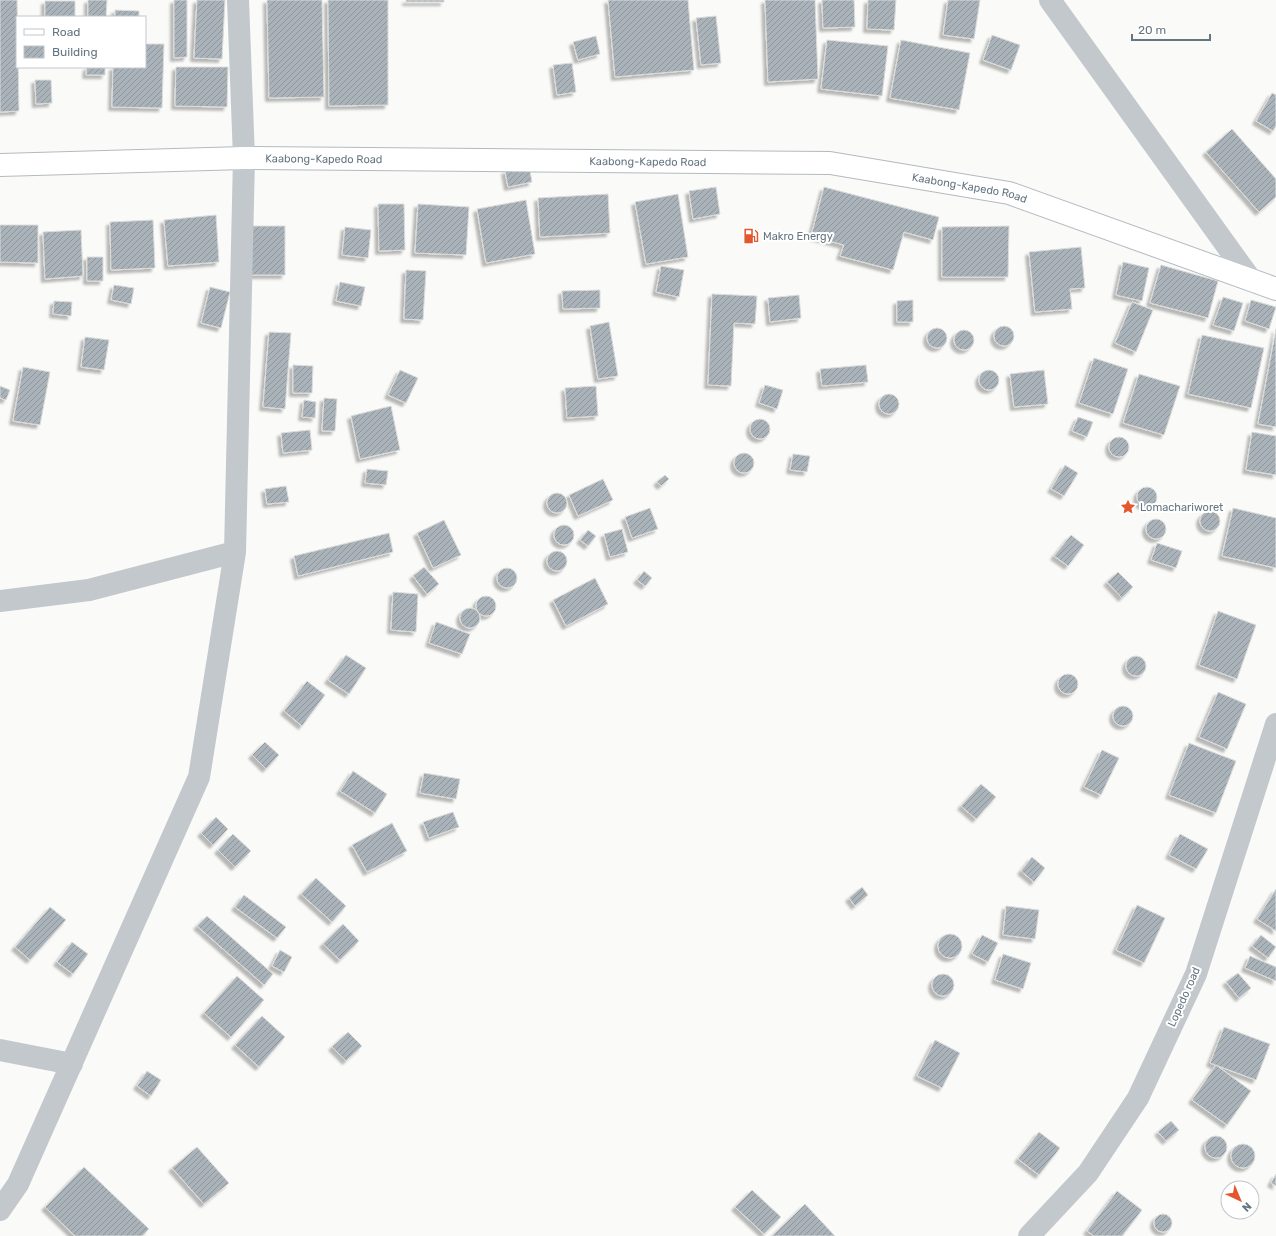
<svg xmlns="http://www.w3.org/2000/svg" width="1276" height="1236" font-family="Rubik,sans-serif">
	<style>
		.building { fill: url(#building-hatch); stroke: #dcdcda; filter: url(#shadow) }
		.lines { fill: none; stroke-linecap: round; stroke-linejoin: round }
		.secondary-casing { stroke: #b3babf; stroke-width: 24 }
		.minor { stroke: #c3c8cc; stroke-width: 22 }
		.secondary { stroke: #fff; stroke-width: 22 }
		.labels { text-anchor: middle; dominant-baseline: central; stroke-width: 4; stroke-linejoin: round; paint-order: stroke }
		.street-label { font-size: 11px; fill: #657683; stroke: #fff }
		.poi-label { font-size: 11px; fill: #657683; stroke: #fff; text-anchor: start }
	</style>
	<defs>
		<pattern id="building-hatch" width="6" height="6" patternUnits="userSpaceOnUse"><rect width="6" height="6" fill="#aab3b9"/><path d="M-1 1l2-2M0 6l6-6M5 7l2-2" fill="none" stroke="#8e969c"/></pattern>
		<filter id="shadow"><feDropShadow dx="-3.5" dy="3.5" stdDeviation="1" flood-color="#0004"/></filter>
	</defs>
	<rect width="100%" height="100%" fill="#fafaf8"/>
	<path class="building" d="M0 0H17L19 111 0 112Z
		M88 0H107L106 17H88Z
		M174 0H187V57L174 58Z
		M197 0H225L222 59 194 58Z
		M267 0H322L324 97 269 98Z
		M328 0H388V105L329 106Z
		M406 0H444V2H406Z
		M608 0H688L694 70 615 77Z
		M765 0H815L818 79 768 82Z
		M822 0H854L855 27 823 28Z
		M868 0H896L894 30 867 29Z
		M948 0H980L974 39 943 35Z
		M45 1H75V17H45Z
		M115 10 139 11V17H115Z
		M716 16 721 63 701 65 696 18Z
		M992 35 1020 45 1011 70 983 60Z
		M596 36 600 54 578 60 573 42Z
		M827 40 888 46 882 96 821 89Z
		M901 40 970 53 959 110 890 98Z
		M145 44H164L162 108 112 107 113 67H145Z
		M572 63 576 92 557 95 553 65Z
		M87 67H105V75H86Z
		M176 67H228L227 107 175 106Z
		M35 80H51L52 103 36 104Z
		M1272 93 1276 95V126L1273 131 1256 121Z
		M1232 129 1276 179V197L1259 212 1206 152Z
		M529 166 532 182 508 187 505 171Z
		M716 187 720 214 693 219 689 191Z
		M824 187 939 217 933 240 904 232 893 270 840 256 844 245 811 236Z
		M608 194 610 233 540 237 538 198Z
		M678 194 688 257 646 264 635 202Z
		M526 200 535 254 486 263 477 209Z
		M378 204H404L405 250 379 251Z
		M418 204 469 207 466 255 415 253Z
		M216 215 219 262 168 266 164 220Z
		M153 220 155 268 111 270 110 222Z
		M0 225H38V263L0 262Z
		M250 226H285V275H250Z
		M1009 226 1008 277H942V227Z
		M345 227 371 230 368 258 342 255Z
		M81 230 83 276 45 279 43 232Z
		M1081 247 1085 288 1070 289 1072 309 1035 312 1029 252Z
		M87 257H103V281H87Z
		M1123 262 1149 268 1142 301 1116 295Z
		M1161 265 1218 281 1208 318 1150 303Z
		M661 266 684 270 679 297 656 292Z
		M406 270 426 271 423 320 404 319Z
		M340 282 365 287 361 306 336 301Z
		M114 285 134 288 131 304 111 300Z
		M210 287 230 292 221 328 201 323Z
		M600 290V308L563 309 562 291Z
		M712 294 757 296 755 324 734 323 731 386 708 385Z
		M799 295 801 318 770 322 768 298Z
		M1223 297 1243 303 1234 331 1213 325Z
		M913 300V322H897V301Z
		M1251 300 1276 307 1269 329 1245 321Z
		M54 301 72 302 71 316 53 314Z
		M1132 302 1153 310 1136 352 1115 343Z
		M609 322 618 376 598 379 590 326Z
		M994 336a10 10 0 1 1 20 0a10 10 0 1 1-20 0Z
		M927 338a10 10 0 1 1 20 0a10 10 0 1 1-20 0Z
		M1276 329V427L1258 424Z
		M954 340a10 10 0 1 1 20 0a10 10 0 1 1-20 0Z
		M269 332 291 333 285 409 263 407Z
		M1202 335 1264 348 1251 408 1188 394Z
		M85 337 109 340 104 370 81 367Z
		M1094 358 1128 369 1113 414 1079 403Z
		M293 365 313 366 312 393H293Z
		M866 365 868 382 822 386 820 369Z
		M23 367 50 372 40 425 13 421Z
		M400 370 418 378 406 403 388 395Z
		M1044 370 1048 404 1014 407 1010 374Z
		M979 380a10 10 0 1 1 20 0a10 10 0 1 1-20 0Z
		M1139 374 1180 386 1164 435 1123 423Z
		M765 385 783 390 777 409 759 403Z
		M0 386 10 390 6 400 0 398Z
		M596 386 598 416 567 418 565 388Z
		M879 404a10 10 0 1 1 20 0a10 10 0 1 1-20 0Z
		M324 398 337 399 335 431H322Z
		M304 400 316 402 315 418 302 417Z
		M391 406 400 450 360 459 351 416Z
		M1078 417 1093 422 1087 437 1072 431Z
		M750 429a10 10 0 1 1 20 0a10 10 0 1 1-20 0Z
		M310 430 312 450 283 453 281 433Z
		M1252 432 1276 436V475L1246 470Z
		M1109 447a10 10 0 1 1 20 0a10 10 0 1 1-20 0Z
		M734 463a10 10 0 1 1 20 0a10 10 0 1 1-20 0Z
		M793 454 810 456 807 472 790 470Z
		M1065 465 1078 473 1064 496 1051 489Z
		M367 469 388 471 386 485 365 483Z
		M665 475 669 479 661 486 657 482Z
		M603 479 613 500 578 516 569 495Z
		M286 486 289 502 267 504 265 489Z
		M1137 497a10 10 0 1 1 20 0a10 10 0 1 1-20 0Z
		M547 503a10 10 0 1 1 20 0a10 10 0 1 1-20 0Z
		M650 508 658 529 632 538 625 517Z
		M1233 508 1276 518V568L1222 556Z
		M1200 521a10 10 0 1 1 20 0a10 10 0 1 1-20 0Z
		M1146 529a10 10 0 1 1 20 0a10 10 0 1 1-20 0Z
		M444 520 461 555 433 568 417 533Z
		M554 535a10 10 0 1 1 20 0a10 10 0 1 1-20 0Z
		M622 529 628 552 610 557 604 534Z
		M588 530 596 536 588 546 580 540Z
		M389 533 393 552 298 576 294 556Z
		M1071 535 1084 545 1068 566 1054 556Z
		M1157 543 1182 551 1176 568 1151 560Z
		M547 561a10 10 0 1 1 20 0a10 10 0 1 1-20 0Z
		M424 567 439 584 427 594 413 576Z
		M497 578a10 10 0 1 1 20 0a10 10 0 1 1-20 0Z
		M644 571 652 578 645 586 637 580Z
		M1118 572 1133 587 1122 598 1107 582Z
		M595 578 608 604 566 626 553 600Z
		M393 592 418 594 416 632 391 630Z
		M476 606a10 10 0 1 1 20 0a10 10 0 1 1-20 0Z
		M460 618a10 10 0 1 1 20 0a10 10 0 1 1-20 0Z
		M1218 611 1256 625 1237 679 1199 665Z
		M436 622 470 634 462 654 429 643Z
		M346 655 366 668 349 694 328 680Z
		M1126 666a10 10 0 1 1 20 0a10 10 0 1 1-20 0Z
		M1058 684a10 10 0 1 1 20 0a10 10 0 1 1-20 0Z
		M307 681 325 695 302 726 284 711Z
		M1218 692 1246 704 1227 749 1199 737Z
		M1113 716a10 10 0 1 1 20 0a10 10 0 1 1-20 0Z
		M265 742 279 755 266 769 252 755Z
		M1189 743 1236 761 1216 813 1169 795Z
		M1102 750 1119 758 1101 795 1084 787Z
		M353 771 387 794 375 813 340 791Z
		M424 773 460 779 456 799 420 793Z
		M981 784 996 797 976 819 961 806Z
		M453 812 459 827 429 838 423 822Z
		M216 817 228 829 213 845 201 833Z
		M392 823 407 851 367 872 352 845Z
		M233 834 251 851 235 867 218 850Z
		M1180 834 1208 849 1196 869 1169 855Z
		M1032 857 1045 868 1034 882 1021 871Z
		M316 878 346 906 332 922 301 894Z
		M862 887 868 895 855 906 849 898Z
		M1276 889V931L1257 919Z
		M244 895 286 927 277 938 235 907Z
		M1137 905 1165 918 1144 963 1116 950Z
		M1006 906 1039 910 1035 939 1003 935Z
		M50 907 66 920 30 960 15 947Z
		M207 916 273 974 264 985 197 926Z
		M343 924 359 941 340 960 323 944Z
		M938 946a12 12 0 1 1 24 0a12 12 0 1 1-24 0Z
		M982 935 998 943 988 962 972 954Z
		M1261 935 1276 947 1268 958 1252 946Z
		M72 942 88 954 73 974 57 962Z
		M280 950 292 957 284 972 272 966Z
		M1003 954 1031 963 1023 989 995 980Z
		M1250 956 1276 967V981L1245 968Z
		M1238 973 1251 988 1239 998 1226 982Z
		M932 985a11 11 0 1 1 22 0a11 11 0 1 1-22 0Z
		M237 976 264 1000 231 1037 204 1013Z
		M262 1016 285 1037 259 1067 235 1045Z
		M1224 1027 1270 1044 1256 1080 1210 1063Z
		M348 1032 362 1046 346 1061 332 1047Z
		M935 1040 960 1053 942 1088 917 1076Z
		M1216 1065 1251 1091 1227 1125 1192 1100Z
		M147 1071 161 1080 151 1096 137 1086Z
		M1171 1121 1179 1130 1166 1141 1158 1132Z
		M1039 1132 1060 1148 1039 1175 1018 1159Z
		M1205 1147a11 11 0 1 1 22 0a11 11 0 1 1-22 0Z
		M1231 1156a12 12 0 1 1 24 0a12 12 0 1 1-24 0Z
		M197 1147 229 1183 204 1204 172 1168Z
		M84 1167 149 1229 142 1236H75L45 1207Z
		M1276 1174V1186L1271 1183Z
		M752 1190 781 1217 764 1234 735 1207Z
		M1117 1191 1142 1210 1122 1236H1094L1087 1231Z
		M805 1204 835 1236H772Z
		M1154 1223a9 9 0 1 1 18 0a9 9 0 1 1-18 0Z"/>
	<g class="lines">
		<g class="secondary-casing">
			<g id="secondary">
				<path id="s1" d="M0 165 244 158 830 163 1009 193 1276 289"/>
			</g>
		</g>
		<path class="minor" d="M1050 0 1252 281
			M0 601 89 590 235 552
			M0 1050 72 1064
			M0 1210 18 1184 199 777 235 552 244 158 238 0
			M1029 1236 1088 1173 1138 1098 1196 974 1276 724"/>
		<use href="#secondary" class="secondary"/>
	</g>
	<defs>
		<g id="fuel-bare" transform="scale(1.2)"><path d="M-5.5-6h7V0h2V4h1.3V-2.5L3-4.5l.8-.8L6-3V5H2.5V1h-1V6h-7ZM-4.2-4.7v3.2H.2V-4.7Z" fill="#e4572e" stroke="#fff" stroke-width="2.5" paint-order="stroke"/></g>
		<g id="sight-bare" transform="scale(1.2)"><path d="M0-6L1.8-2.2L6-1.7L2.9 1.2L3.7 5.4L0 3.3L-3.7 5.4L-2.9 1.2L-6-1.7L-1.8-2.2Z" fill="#e4572e" stroke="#fff" stroke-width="2.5" paint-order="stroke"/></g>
	</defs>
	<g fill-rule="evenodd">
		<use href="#fuel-bare" x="751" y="236"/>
		<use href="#sight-bare" x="1128" y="507"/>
	</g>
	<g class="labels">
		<g class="street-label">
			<text stroke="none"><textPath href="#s1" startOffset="324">Kaabong-Kapedo Road</textPath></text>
			<text stroke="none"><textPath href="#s1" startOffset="648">Kaabong-Kapedo Road</textPath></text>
			<text stroke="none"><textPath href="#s1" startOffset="972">Kaabong-Kapedo Road</textPath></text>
			<text transform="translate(1184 997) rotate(-66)">Lopedo road</text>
		</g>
		<g class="poi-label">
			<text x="763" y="236">Makro Energy</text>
			<text x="1140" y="507">Lomachariworet</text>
		</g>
	</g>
	<rect x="16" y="16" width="130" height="52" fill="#ffffff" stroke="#c1c8cd"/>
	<rect x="24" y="29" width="20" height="6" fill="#ffffff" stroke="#c1c8cd"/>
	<text x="52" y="36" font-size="12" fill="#657683">Road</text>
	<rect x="24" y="46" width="20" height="12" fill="url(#building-hatch)" stroke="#c1c8cd"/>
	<text x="52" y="56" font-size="12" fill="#657683">Building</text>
	<g transform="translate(1240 1200) rotate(136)"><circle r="19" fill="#ffffff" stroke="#c1c8cd"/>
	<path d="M0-3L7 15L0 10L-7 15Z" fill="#e4572e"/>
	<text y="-6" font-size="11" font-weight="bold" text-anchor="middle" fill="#657683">N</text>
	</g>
	<path d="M1132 34v6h78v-6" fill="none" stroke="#657683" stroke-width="2"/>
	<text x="1138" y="34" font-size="12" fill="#657683" stroke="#ffffff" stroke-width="3" paint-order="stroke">20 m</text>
</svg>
